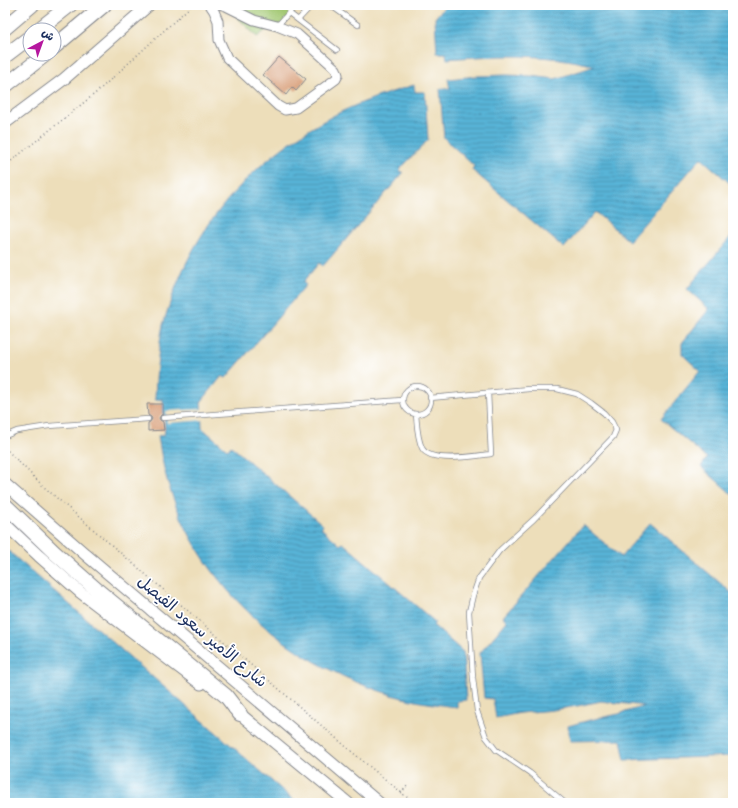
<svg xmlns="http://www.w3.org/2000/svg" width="738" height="808" font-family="Mynerve,'Playpen Sans Arabic',sans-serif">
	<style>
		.park { fill: #a2c872; stroke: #5e7c68 }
		.water { fill: url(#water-rules); stroke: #3a729a }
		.pier { fill: #eddeba }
		.building { fill: #d6986f }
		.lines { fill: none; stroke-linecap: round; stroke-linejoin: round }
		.service-casing { stroke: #84868c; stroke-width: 6 }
		.minor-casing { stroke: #84868c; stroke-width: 11 }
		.tertiary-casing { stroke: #84868c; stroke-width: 13 }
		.primary-casing { stroke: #84868c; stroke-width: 16 }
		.path { stroke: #84868c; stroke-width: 1.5; stroke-dasharray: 1 3; stroke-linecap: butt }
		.service { stroke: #fff; stroke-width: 4.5 }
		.minor { stroke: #fff; stroke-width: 9 }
		.tertiary { stroke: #fff; stroke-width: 11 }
		.primary { stroke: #fff; stroke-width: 14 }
		.labels { text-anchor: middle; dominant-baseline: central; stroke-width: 3.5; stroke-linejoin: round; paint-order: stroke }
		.street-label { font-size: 16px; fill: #1b2f5e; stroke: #fff }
	</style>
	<defs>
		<pattern id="water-rules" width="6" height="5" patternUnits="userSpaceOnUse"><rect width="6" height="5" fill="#59b4d7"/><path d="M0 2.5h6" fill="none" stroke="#4993b2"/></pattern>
	</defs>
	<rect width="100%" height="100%" fill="#fff"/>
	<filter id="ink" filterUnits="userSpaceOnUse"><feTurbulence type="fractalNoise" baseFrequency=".025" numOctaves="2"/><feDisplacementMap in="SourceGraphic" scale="8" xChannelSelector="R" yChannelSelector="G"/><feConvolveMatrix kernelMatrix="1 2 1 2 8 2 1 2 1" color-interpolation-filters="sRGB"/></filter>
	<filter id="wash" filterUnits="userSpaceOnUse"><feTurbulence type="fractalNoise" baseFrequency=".012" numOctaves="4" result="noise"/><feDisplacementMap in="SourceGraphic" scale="16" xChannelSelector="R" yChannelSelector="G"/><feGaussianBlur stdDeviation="0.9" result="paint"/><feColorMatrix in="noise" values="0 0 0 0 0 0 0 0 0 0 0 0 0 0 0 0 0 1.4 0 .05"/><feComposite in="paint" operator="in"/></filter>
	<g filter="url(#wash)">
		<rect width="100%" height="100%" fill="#eddeba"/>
		<path class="park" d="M225 5H300L277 32 270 27 257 37Z"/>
		<path class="water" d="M446 5H733V186L701 158 629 241 595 212 564 248 472 170 474 166 444 138 440 89H450L448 79 478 76 506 75 531 76 555 79 595 66C547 53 496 55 447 59L446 53H437L435 18Z
			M414 85 415 92H425L428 140 399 170 403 173 323 266 319 263 303 282 306 285 226 378 222 376 201 402 202 428 228 450 231 446 323 525 321 528 340 545 343 543 435 622 433 625 463 652 466 700 457 701V707C433 704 409 701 386 693 287 661 203 589 170 489 164 472 161 454 158 436L164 435 165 429 163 399 155 400C156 375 158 349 163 325 167 311 172 297 177 284 205 214 256 160 322 122 351 105 382 95 414 85Z
			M733 234V495L701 467 707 458 661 419 700 371 682 354V343L709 309 687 289Z
			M650 523 733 594V756L625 760 621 740 570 741 568 726 590 720 619 714 645 706 601 701 577 706 553 710 520 713 496 718 493 699 484 698 480 653 507 621 503 617 583 525 621 557Z
			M5 548 297 803H5Z"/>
		<path class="pier" d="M203 409 204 420 167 423 166 411Z"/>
		<g id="blocks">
			<path class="building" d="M279 57 306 79 296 91 292 87 286 95 263 75Z
				M147 404H163V414L161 415 159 418 160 420 163 422 164 430 148 431V423L150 422 152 419 151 417 148 415Z"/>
		</g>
	</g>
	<g filter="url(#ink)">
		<use href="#blocks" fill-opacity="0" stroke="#84868c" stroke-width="1"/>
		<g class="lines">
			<g class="service-casing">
				<path id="service" d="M330 5 358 25
					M289 13 337 50
					M298 20 312 5
					M277 26 296 5
					M403 400a14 14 0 1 1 28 0a14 14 0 1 1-28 0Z
					M430 398 529 389H557L577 394 591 403 604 413 612 422 616 430 613 437 534 519 500 550 479 578 473 595 469 612 473 678 477 711 486 737 496 750 530 773 565 803
					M416 414C417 425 417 437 422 448 430 464 476 456 491 454L488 393
					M163 418 402 400
					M5 436 17 431 49 426 148 419"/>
			</g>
			<g class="minor-casing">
				<path id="minor" d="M210 5 214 11 218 21 219 40 227 58 278 106 285 110 296 108 336 79 338 75 336 69 297 34 277 26 254 20 226 6 222 5"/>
			</g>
			<g class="tertiary-casing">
				<path id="tertiary" d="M5 123 64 79 149 5
					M5 484 85 554 379 803
					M5 524 39 556 80 592 201 684
					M234 709 348 803"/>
			</g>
			<g class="primary-casing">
				<path id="primary" d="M5 28 32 5
					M38 30 70 5
					M54 47 104 5
					M5 56 30 37
					M5 86 46 54
					M5 505 55 553 97 590 226 696 240 714"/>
			</g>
			<path class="path" d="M5 166 97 92 192 5
				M5 448 44 487 358 757 414 803
				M401 793 407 786
				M426 803 427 801"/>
			<use href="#service" class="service"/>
			<use href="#minor" class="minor"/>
			<use href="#tertiary" class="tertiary"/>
			<use href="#primary" class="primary"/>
		</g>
	</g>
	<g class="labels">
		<g class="street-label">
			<text transform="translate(202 632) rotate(40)">شارع الأمير سعود الفيصل</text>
		</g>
	</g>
	<rect width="738" height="808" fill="none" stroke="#fff" stroke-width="20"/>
	<g transform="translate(42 42) rotate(41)"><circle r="19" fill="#ffffff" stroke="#a4acbf"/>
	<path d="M0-3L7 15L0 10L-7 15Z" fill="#b5179e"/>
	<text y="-6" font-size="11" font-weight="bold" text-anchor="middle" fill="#1b2f5e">ش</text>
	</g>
</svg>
